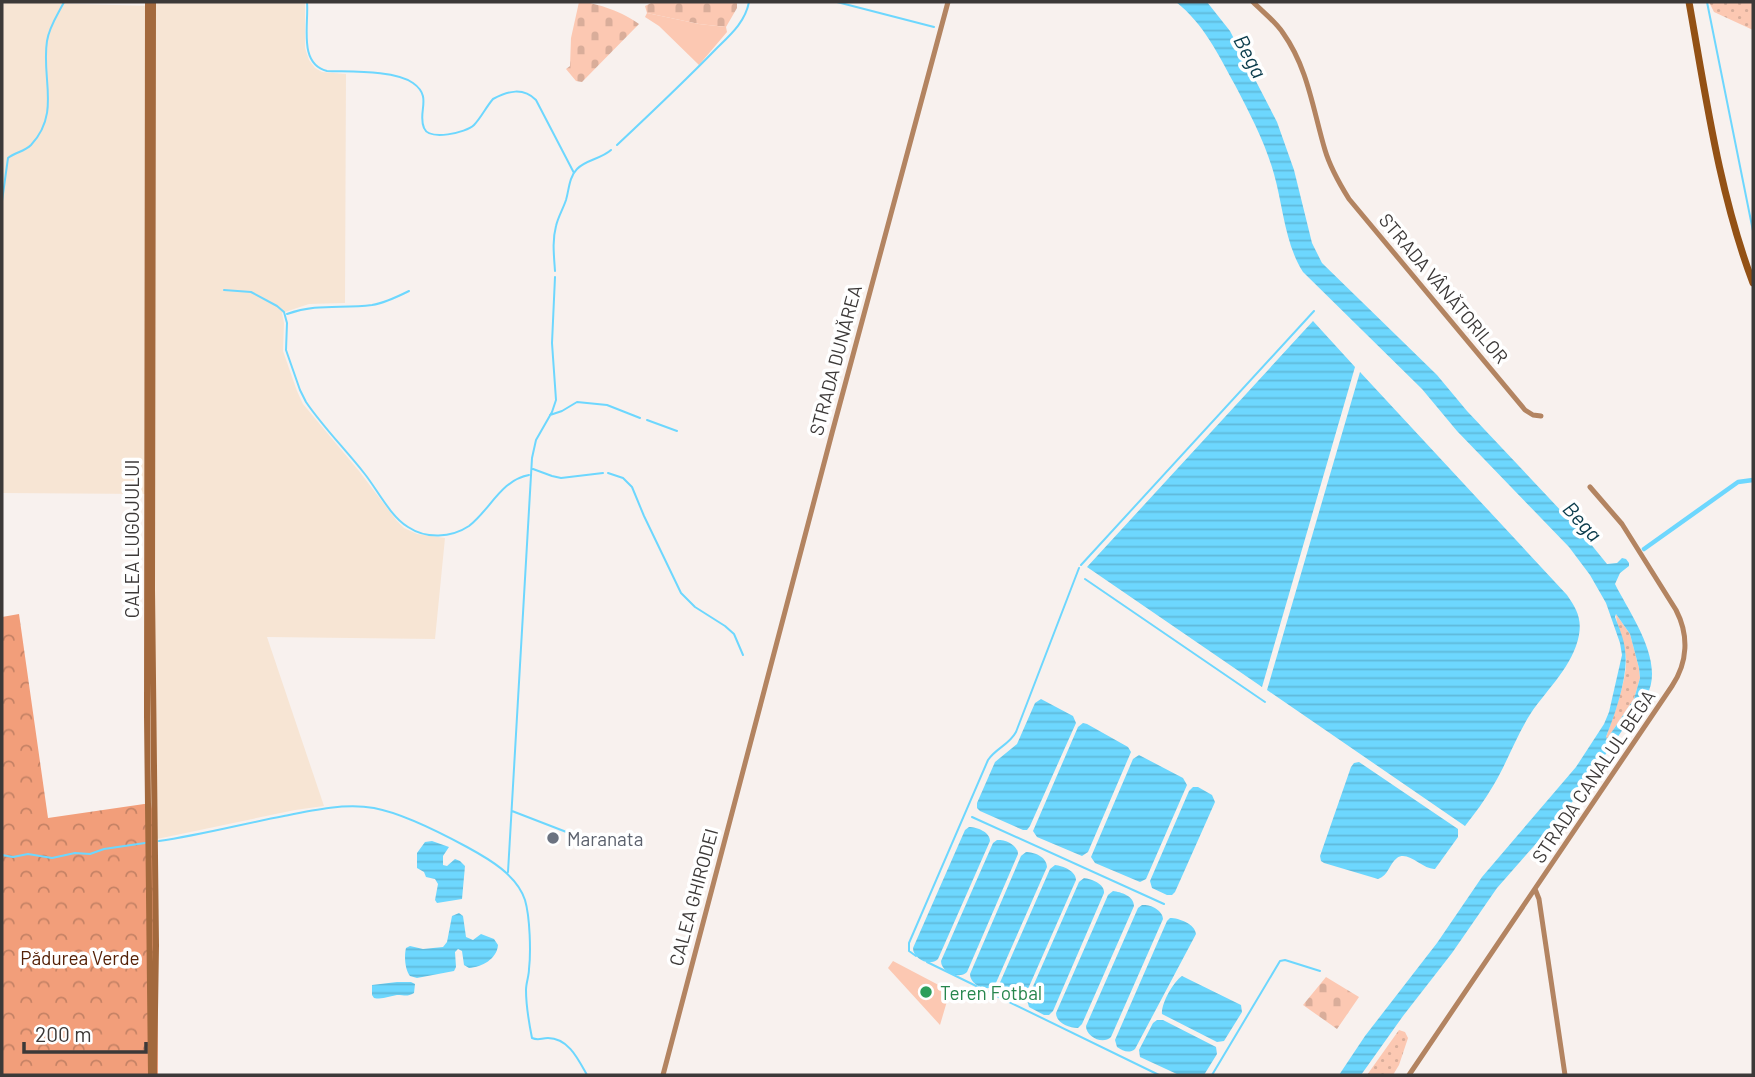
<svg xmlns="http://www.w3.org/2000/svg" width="1755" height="1077" font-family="Barlow,sans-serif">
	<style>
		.commercial { fill: #f7e5d4 }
		.grass { fill: url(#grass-dots) }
		.forest { fill: url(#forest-crowns) }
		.cemetery { fill: url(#cemetery-stones) }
		.park { fill: #fcc8b2 }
		.water { fill: url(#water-rules); fill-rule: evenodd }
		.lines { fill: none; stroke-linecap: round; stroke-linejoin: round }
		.stream { stroke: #6dd7fe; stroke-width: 2 }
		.canal { stroke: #6dd7fe; stroke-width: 4.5 }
		.secondary { stroke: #b38461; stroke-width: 5 }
		.primary { stroke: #a3693d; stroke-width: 6 }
		.highway { stroke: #935115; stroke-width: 7 }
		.worship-dot { fill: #6b7280; stroke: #fff; stroke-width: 2.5 }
		.leisure-dot { fill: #2e9e5b; stroke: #fff; stroke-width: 2.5 }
		.labels { text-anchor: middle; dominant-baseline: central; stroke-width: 7; stroke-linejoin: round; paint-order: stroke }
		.street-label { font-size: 19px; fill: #3c3938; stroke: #fff }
		.worship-label { font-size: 19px; fill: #5b616d; stroke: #fff; text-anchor: start }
		.park-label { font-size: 19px; fill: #552107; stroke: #fff }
		.leisure-label { font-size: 19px; fill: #27864d; stroke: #fff; text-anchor: start }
		.water-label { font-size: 21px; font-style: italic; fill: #093b4b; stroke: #fff }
	</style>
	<defs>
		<pattern id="grass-dots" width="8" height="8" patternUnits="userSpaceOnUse" patternTransform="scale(1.75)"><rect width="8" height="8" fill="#fcc8b2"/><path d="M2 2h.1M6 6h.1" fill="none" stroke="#d9ad9a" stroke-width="1.8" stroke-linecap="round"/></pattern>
		<pattern id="forest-crowns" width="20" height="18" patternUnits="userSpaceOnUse" patternTransform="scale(1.75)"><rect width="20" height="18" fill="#f29e7a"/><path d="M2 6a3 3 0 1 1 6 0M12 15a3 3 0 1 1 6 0" fill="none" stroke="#c58265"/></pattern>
		<pattern id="cemetery-stones" width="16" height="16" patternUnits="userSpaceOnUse" patternTransform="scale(1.75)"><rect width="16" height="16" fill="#fcc8b2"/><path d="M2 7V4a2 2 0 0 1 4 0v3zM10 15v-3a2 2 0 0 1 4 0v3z" fill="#d9ad9a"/></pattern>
		<pattern id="water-rules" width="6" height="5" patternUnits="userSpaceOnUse" patternTransform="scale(1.75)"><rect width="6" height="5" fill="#6dd7fe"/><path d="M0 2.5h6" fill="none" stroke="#5fb9da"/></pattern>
	</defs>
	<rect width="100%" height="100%" fill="#f8f1ee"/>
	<path class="commercial" d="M2 2 153 6V2H305V48L309 60 315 68 322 72 346 74 345 303 309 304 282 313 284 323 283 351 297 391 303 404 359 471 397 521 404 528 417 534 445 538 435 639 267 637 324 806 295 810 157 839 151 803 148 494 2 493Z"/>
	<path class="grass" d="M1709 2H1753V30L1714 12Z
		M1616 614 1630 634 1639 668 1640 678 1634 699 1607 739 1606 737C1613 719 1628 676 1626 657 1624 643 1616 625 1616 614Z
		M1399 1030 1405 1032 1408 1038 1399 1065 1393 1075H1367Z"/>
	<path class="forest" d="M19 614 48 818 151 803 157 839 158 1075H2V617Z"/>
	<path class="cemetery" d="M579 2C596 2 625 13 639 24L582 82 576 81 566 69 570 66 571 38Z
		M653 2H737V8L726 27 699 24 647 13 645 6Z
		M1326 977 1359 997 1337 1029 1303 1005Z"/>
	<path class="park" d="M647 13 699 24 726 27 727 32 699 65 659 26 645 17Z
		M893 961 950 991 940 1025 888 968Z"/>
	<path class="water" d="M1176 2H1207L1230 31 1277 122 1294 170 1312 243 1322 263 1437 375 1467 411 1581 532 1607 564 1617 563 1622 558 1626 559 1629 563V566L1620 573 1615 584C1630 614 1665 661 1647 695L1570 805 1497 888 1452 953 1403 1016 1361 1075H1339L1365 1036 1437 943 1482 877 1576 767 1604 724 1609 712 1622 655 1620 643 1606 603 1590 575 1569 547 1457 431 1422 389 1303 272C1285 244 1283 206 1274 174 1265 142 1250 114 1235 85 1218 54 1204 24 1176 2ZM1616 614 1630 634 1639 668 1640 678 1634 699 1607 739 1606 737C1615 715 1629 674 1625 650 1624 638 1619 628 1615 617Z
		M1313 321 1355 367 1262 687 1087 567Z
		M1360 372 1567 595C1576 608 1582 618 1579 635 1573 666 1548 688 1531 713 1516 736 1507 763 1493 786 1485 800 1475 813 1465 826L1267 690Z
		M1041 699 1073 716 1076 723 1030 826 1027 830H1023L980 811 977 808V803L995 762 1017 744 1035 703Z
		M1083 723 1087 724 1128 747 1131 752 1088 852 1082 856 1037 837 1033 831 1078 727Z
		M1139 755 1183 778 1187 785 1146 879 1140 882 1095 863 1091 857 1133 759Z
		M1359 762 1458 829V837L1435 869C1423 870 1408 850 1397 858 1389 864 1389 875 1378 879L1324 863 1321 861 1320 856 1351 767 1354 763Z
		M1193 787H1198L1212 795 1215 802 1175 892 1172 895H1167L1152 888 1150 881 1189 791Z
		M969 827C977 827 990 832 990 841L938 959C930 967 913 959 913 948L965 830Z
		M997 840C1005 839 1018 845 1018 854L967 972C959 980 941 972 941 961L993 843Z
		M432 841 449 847 443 856V865L447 866 455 859 460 861 465 866 462 899 437 903 435 900 438 884 435 879 426 877 424 872 417 868V853L425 842Z
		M1026 852C1034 852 1047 857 1047 867L995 985C987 993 970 985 970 974L1021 856Z
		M1055 865C1063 866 1076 871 1076 880L1024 998C1016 1006 999 998 998 987L1050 869Z
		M1084 878C1092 879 1105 884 1104 893L1053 1011 1049 1015H1044L1029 1007 1027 1000 1079 882Z
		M1113 891C1121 892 1134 896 1134 906L1082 1024 1078 1028C1069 1028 1056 1023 1056 1013L1108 895Z
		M1142 905C1150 904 1163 910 1163 919L1111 1037C1103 1045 1086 1037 1086 1026L1138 908Z
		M459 913 463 916 466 937 473 940 481 934 494 939 498 945C497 959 482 967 469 968L464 965 462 951 458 949 455 952 456 967 454 971 417 978 410 976C405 970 404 956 406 948L410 946 423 949 443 947 447 942 452 916Z
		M1170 918C1179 918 1195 924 1196 934L1135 1049C1129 1054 1123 1051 1117 1047L1115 1040 1167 921Z
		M1182 976 1241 1005 1242 1012 1224 1041 1217 1042 1162 1014C1161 1004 1173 982 1182 976Z
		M397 982H411L415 984 414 993C407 997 405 995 397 995 389 996 383 1000 374 998L372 995V985Z
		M1157 1020H1163L1216 1047 1217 1054 1204 1075H1179L1140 1057 1139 1050 1153 1023Z"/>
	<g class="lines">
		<path class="stream" d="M307 2C309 24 298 64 327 71 350 72 394 70 413 83 433 97 417 112 424 128 429 141 466 133 474 125 481 118 486 107 493 99 508 91 523 87 536 100L574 173
			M837 2 934 27
			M1707 2 1753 231
			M617 145C650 114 683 83 715 50 729 36 745 23 749 2
			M2 201 8 158C15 152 24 152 31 145 61 113 41 78 47 41 49 27 58 14 64 2
			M555 271C554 256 552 241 556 226 558 217 563 209 566 200 569 190 569 177 577 169 585 160 601 159 611 150
			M224 290 251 292 277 306 284 312 287 323 286 350 300 390 306 402C323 427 345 449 364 473 377 489 390 516 408 527 426 539 451 538 469 526 490 510 501 480 529 475
			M287 314C318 303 341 309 372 305 385 303 397 297 409 291
			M550 415 562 411 577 402 607 405 640 418
			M647 420 677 431
			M533 469 552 476 561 478 603 473
			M608 473 623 478 632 487 644 516 681 593 695 607 725 626 734 634 743 655
			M1081 565 1314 311
			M1085 579 1265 702
			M512 811 569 833 595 840
			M972 817 1164 904
			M159 841C201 835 242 824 284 816 313 810 345 803 374 808 401 813 443 834 467 847 489 859 517 875 525 900 530 917 531 952 529 969 529 976 526 983 526 990 526 1006 529 1023 532 1038 539 1041 541 1038 548 1038 569 1038 579 1061 587 1075
			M600 841 617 843
			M2 855 13 857 28 854 52 858 75 853 90 854 104 849 145 843
			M508 872 532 458 536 440 552 412 556 400 552 343 555 277
			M916 956 909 951V943L988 760C996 748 1009 745 1016 732L1079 568
			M927 962 1159 1075
			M1212 1075 1280 961 1285 960 1320 971"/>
		<path class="canal" d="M1644 549 1738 482 1753 480"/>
		<path class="secondary" d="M1253 2C1263 12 1275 21 1283 33 1308 68 1313 110 1325 150 1330 167 1339 183 1349 199L1525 410 1533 415 1541 416
			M1535 889 1539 899 1565 1075
			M663 1075 832 433 948 2
			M1409 1075 1672 686C1688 662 1689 635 1676 610L1622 524 1590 487"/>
		<path class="primary" d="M148 2 147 716 151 1075
			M153 2 152 590 156 945 154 1075"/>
		<path class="highway" d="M1689 2C1706 97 1719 193 1753 283"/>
	</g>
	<circle class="worship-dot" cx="553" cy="838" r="7"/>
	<circle class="leisure-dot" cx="926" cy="992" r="7"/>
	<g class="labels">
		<g class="street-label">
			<text transform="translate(1444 288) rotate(50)">STRADA VÂNĂTORILOR</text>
			<text transform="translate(835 360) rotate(-75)">STRADA DUNĂREA</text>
			<text transform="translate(131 539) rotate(-90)">CALEA LUGOJULUI</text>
			<text transform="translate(1593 776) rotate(-56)">STRADA CANALUL BEGA</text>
			<text transform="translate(693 897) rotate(-75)">CALEA GHIRODEI</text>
		</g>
		<g class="worship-label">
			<text x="567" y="838">Maranata</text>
		</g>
		<g class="park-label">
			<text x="80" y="957">Pădurea Verde</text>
		</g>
		<g class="leisure-label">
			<text x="940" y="992">Teren Fotbal</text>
		</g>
		<g class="water-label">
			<text transform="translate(1251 56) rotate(62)">Bega</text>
			<text transform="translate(1583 521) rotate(47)">Bega</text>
		</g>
	</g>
	<rect width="1755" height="1077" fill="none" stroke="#3c3938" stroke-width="7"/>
	<path d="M24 1042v10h122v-10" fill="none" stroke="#3c3938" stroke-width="3.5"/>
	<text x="35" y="1042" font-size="21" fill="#3c3938" stroke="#ffffff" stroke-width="5" paint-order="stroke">200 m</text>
</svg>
